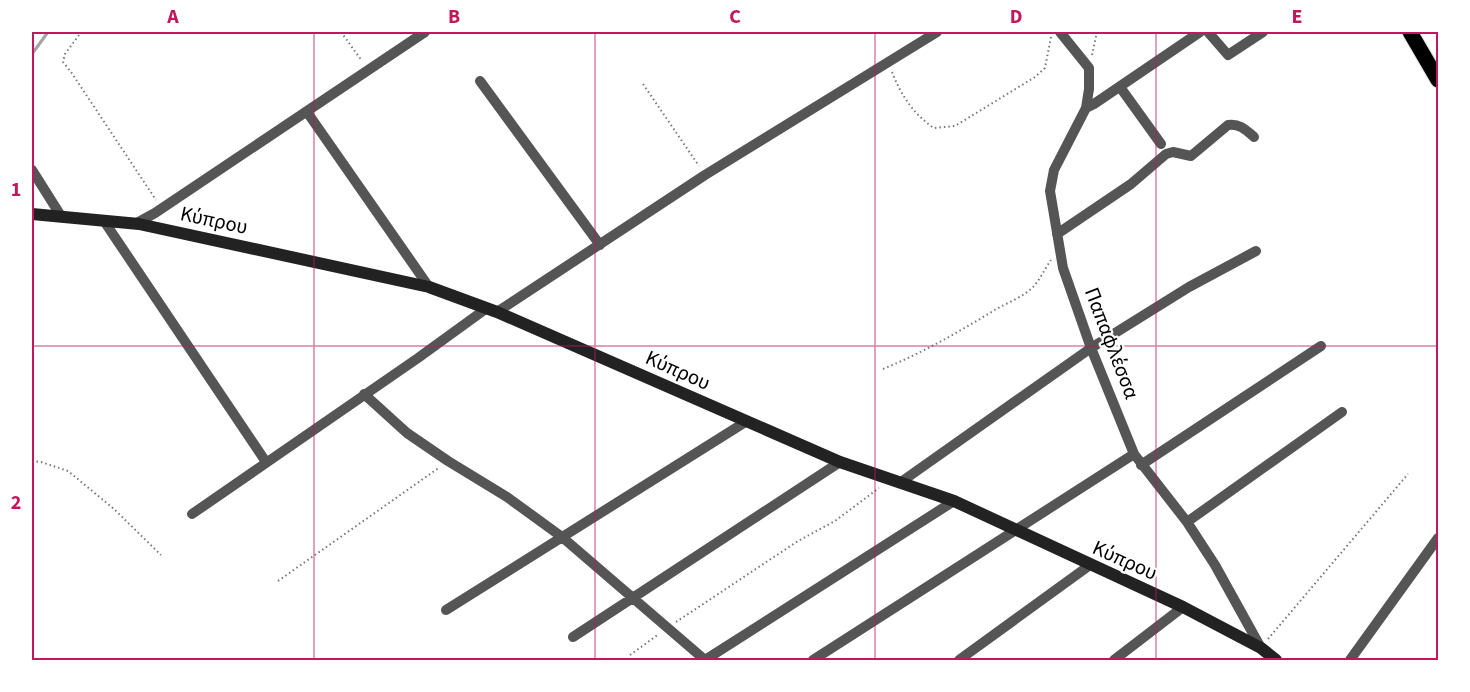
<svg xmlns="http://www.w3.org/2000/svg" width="1470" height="692" font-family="'Source Sans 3',sans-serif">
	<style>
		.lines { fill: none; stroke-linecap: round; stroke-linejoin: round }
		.stream { stroke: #a3a3a3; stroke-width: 3 }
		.primary-casing { stroke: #dbdbdb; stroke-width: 17 }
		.path { stroke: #777; stroke-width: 2; stroke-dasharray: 1.5 3; stroke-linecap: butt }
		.street { stroke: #555; stroke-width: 10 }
		.secondary { stroke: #222; stroke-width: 12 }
		.primary { stroke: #000; stroke-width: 15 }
		.grid { fill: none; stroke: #c2185b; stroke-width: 1.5; stroke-opacity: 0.55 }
		.labels { text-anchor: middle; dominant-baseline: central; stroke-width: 4.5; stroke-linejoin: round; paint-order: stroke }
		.street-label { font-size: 21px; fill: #000; stroke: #fff }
		.neatline { fill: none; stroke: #c2185b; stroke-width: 2 }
		.grid-label { font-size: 20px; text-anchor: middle; font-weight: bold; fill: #c2185b }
	</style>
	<rect width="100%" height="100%" fill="#fff"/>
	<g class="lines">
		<path class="stream" d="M32 54 48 32"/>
		<g class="primary-casing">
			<path id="primary" d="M1410 32 1438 80"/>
		</g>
		<path class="path" d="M341 32 362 61
			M79 35 65 54 63 62 71 72 156 200
			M1092 55 1097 32
			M892 72C901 95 914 115 934 128L955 126 1035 77 1045 68 1051 37
			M643 84 699 166
			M883 369C922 353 957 333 993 311 1006 303 1022 298 1033 287 1040 280 1045 268 1051 260
			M32 461 41 462 68 471 114 509 161 555
			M278 581 440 467
			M676 622 798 541 835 521 879 488
			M1268 639 1408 474
			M630 655 659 634"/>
		<path class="street" d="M1060 32 1089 68V89L1086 108 1054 170 1050 191 1063 268 1091 348 1134 454 1187 522 1215 565 1261 648
			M1208 32 1228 55 1263 32
			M480 81 600 245
			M1120 87 1161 144
			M1086 108 1094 104 1200 32
			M307 112 429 287
			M32 170 61 216
			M104 221 266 462
			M135 224 155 213 425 32
			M1057 234 1131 184 1166 154 1173 152 1191 156 1228 125C1239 123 1246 130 1254 137
			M497 312 705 175 937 32
			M364 394 407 433 448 461 507 497 562 537 705 660
			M1141 465 1321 346
			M901 482 1091 348 1189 287 1256 251
			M192 514 418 358 487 308
			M1187 522 1342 412
			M446 610 747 421
			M573 637 840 462
			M705 660 954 501
			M813 660 1134 454
			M959 660 1090 565
			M1114 660 1183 607
			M1350 660 1438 538"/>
		<path class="secondary" d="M32 214 139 224 429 287 497 312 840 462 954 501 1183 607 1261 648 1276 660"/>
		<use href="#primary" class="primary"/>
	</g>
	<path class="grid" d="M314 32V660M595 32V660M875 32V660M1156 32V660M32 346H1438"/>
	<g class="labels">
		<g class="street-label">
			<text transform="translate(214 220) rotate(12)">Κύπρου</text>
			<text transform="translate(1112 343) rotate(69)">Παπαφλέσσα</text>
			<text transform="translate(678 370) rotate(24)">Κύπρου</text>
			<text transform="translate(1125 560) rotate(24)">Κύπρου</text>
		</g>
	</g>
	<rect width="1470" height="692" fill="none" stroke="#ffffff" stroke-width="66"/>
	<rect x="33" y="33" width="1404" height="626" class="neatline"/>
	<g class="grid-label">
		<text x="173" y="23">A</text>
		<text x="454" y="23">B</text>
		<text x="735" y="23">C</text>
		<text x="1016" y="23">D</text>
		<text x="1297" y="23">E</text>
		<text x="16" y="196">1</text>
		<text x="16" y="509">2</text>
	</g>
</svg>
